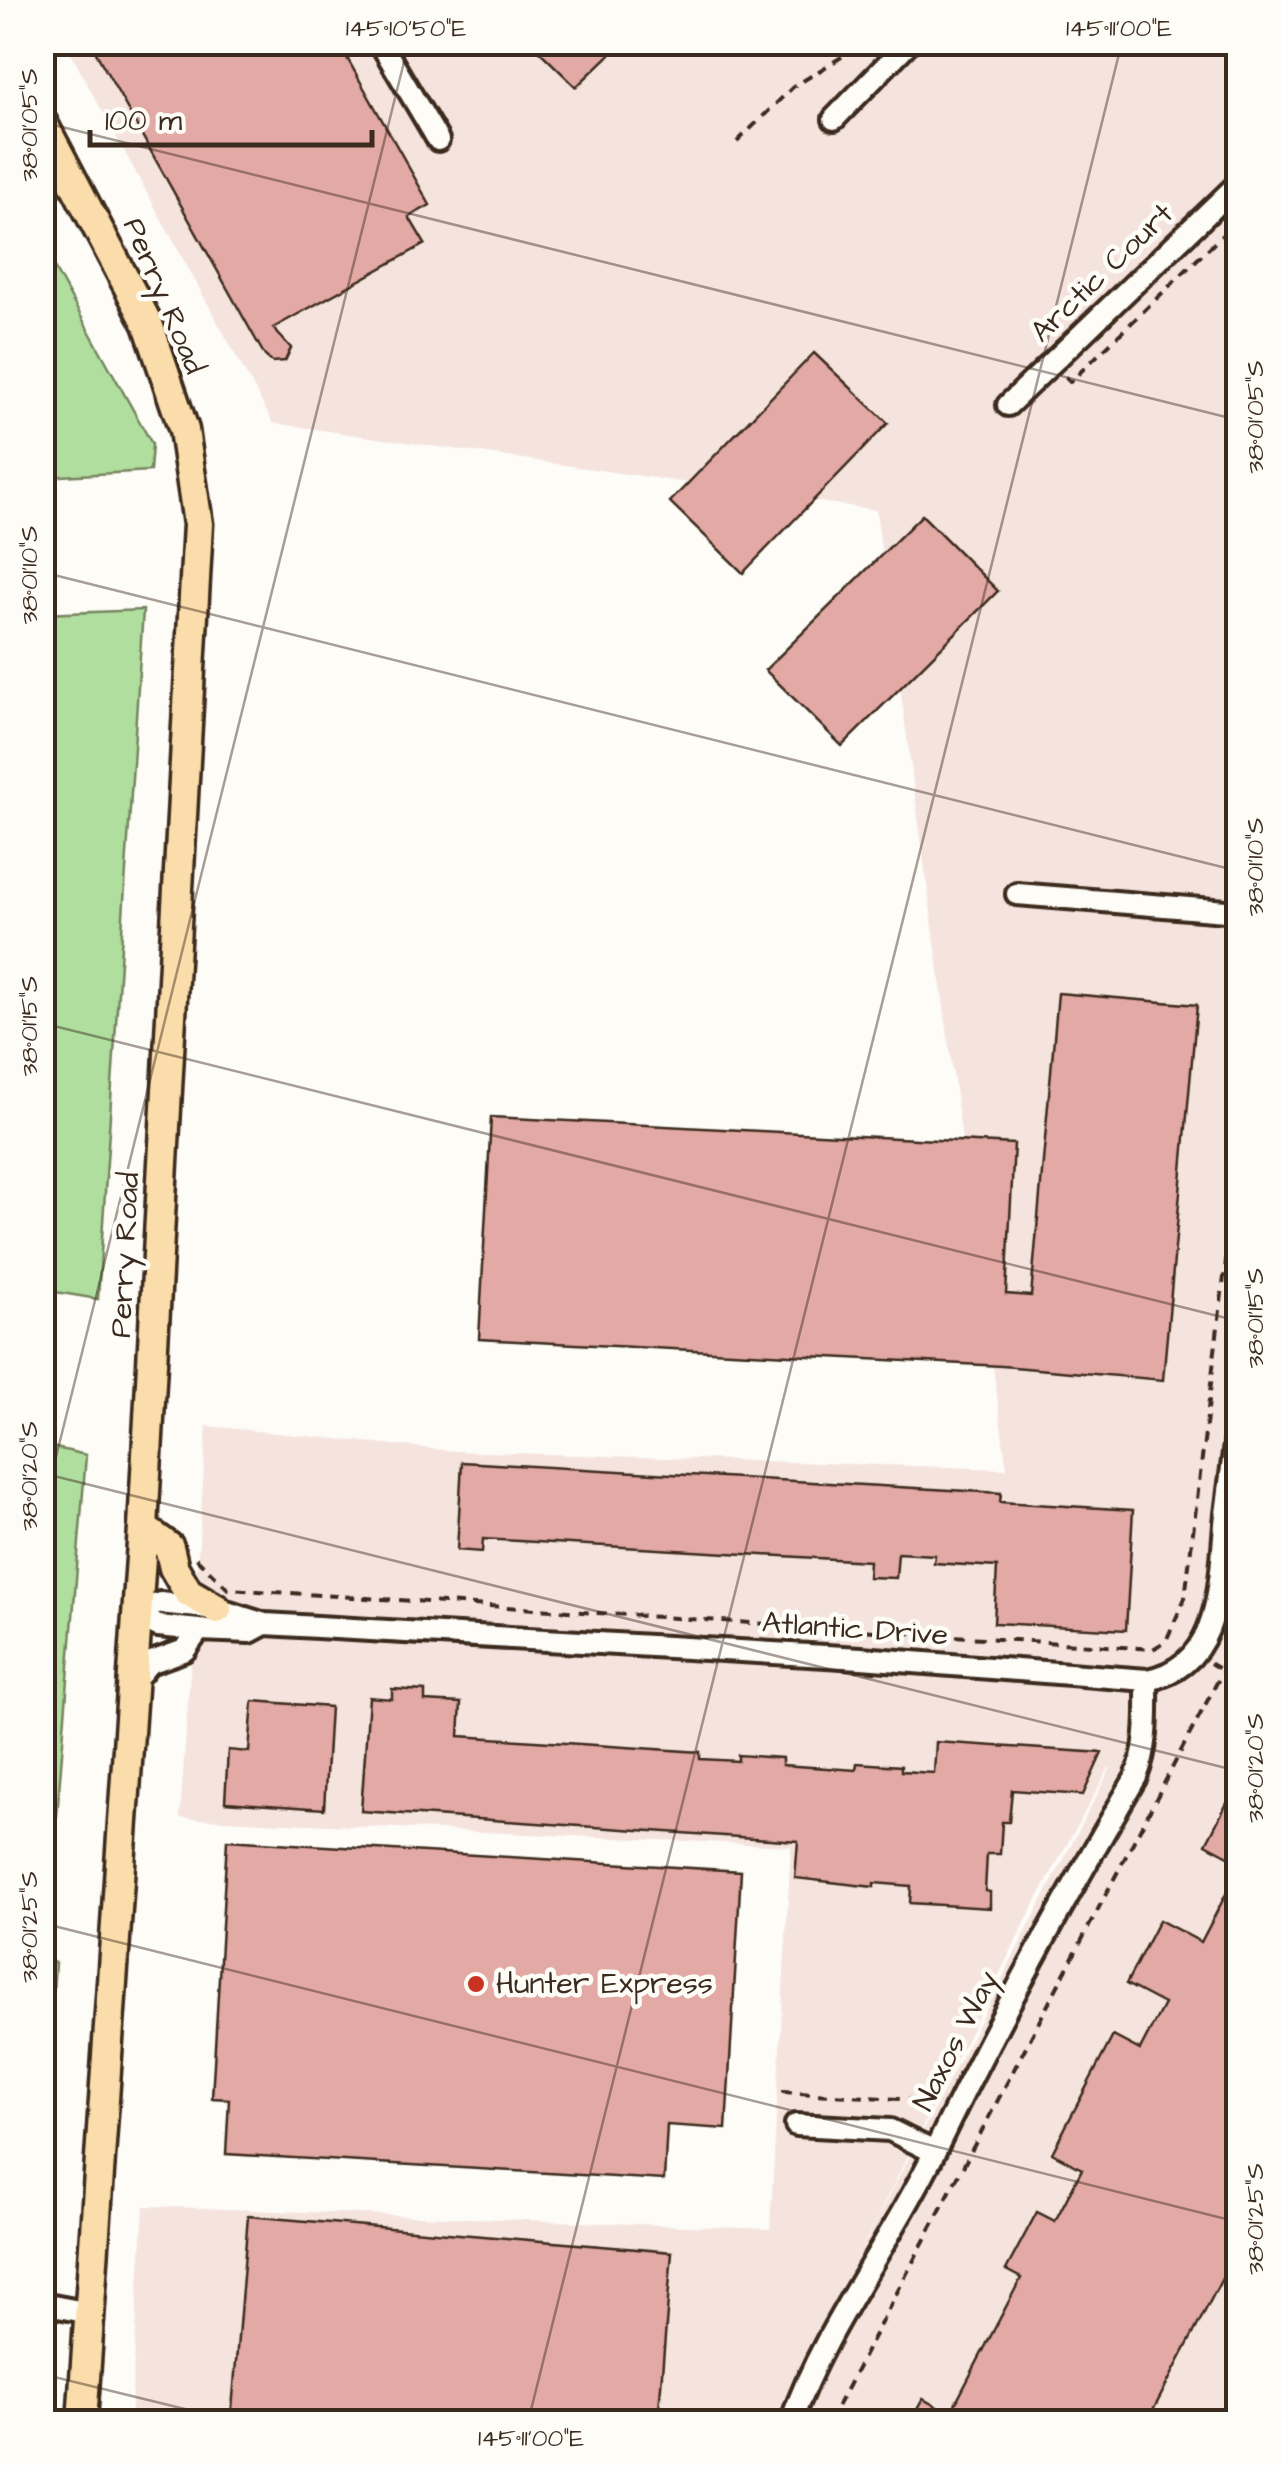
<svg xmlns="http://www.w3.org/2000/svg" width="1281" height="2465" font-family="'Architects Daughter',sans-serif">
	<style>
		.built { fill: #f5e3de; fill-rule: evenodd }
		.green { fill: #afde9e; stroke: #75845e; stroke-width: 2.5 }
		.building { fill: #e3a9a4; stroke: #3b2a1e; stroke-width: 2.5 }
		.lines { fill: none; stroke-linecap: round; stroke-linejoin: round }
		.minor-casing { stroke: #3b2a1e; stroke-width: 28 }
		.major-casing { stroke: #3b2a1e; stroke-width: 35 }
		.path { stroke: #3b2a1e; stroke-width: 4; stroke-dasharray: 10 8; stroke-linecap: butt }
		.minor { stroke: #fdfcf7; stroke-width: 20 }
		.major { stroke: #fbddab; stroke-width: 28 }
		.ticks { fill: none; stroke: #3b2a1e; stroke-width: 2.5; stroke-opacity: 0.45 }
		.poi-dot { fill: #c8321e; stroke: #fdfcf7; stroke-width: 4 }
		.labels { text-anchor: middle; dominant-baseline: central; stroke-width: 9; stroke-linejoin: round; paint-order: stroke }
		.street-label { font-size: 30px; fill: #3b2a1e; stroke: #fdfcf7 }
		.poi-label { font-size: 30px; fill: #3b2a1e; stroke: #fdfcf7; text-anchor: start }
		.neatline { fill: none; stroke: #3b2a1e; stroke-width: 4 }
		.ticks-label { font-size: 25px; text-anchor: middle; fill: #3b2a1e }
	</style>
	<rect width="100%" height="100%" fill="#fdfcf7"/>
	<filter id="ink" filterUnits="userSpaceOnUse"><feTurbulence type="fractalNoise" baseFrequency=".01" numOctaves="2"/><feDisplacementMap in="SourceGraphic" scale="20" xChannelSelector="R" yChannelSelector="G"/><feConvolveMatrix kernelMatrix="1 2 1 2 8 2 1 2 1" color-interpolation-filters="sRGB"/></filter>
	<g filter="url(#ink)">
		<path class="built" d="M65 43H1238V2422H130L144 2206 770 2229 791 1846 180 1818 207 1426 454 1451 1007 1469 876 510 273 423ZM1109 1768H1111L851 2269 1037 1899Z"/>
		<path class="green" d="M43 248 152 444 150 471 43 477Z
			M143 610 98 1299 43 1290V614Z
			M43 1445 86 1455 57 1816 42 1813Z
			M43 1959 55 1963 43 2145Z"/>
		<path class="building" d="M90 42H338L430 205 409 217 425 244 273 328 291 348 285 361 272 362 265 356Z
			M530 42H623L576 87Z
			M814 353 888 423 743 573 670 502Z
			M922 515 998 591 842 746 765 670Z
			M1058 993 1197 1005 1163 1380 1002 1366 479 1339 491 1117 1014 1144 1006 1294 1031 1296Z
			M462 1462 1001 1493 1000 1502 1133 1510 1126 1630 994 1623 997 1567 934 1563 935 1555 898 1553 896 1578 868 1577 869 1561 483 1539 482 1552 457 1550Z
			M392 1689 425 1691V1701L461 1703 459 1736 700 1752V1759L738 1761V1755L782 1758V1765L856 1770 857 1763 901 1766V1771L934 1773 936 1742 1102 1753 1083 1795 1012 1790 1009 1822H1002L1000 1854H987L985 1891 990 1892V1908L910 1903 911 1886 874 1883V1887L795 1878 798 1841 361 1811 369 1697 392 1699Z
			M253 1701 330 1707 324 1809 225 1802 228 1750 249 1752Z
			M1238 1782V1861L1206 1844Z
			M227 1840 741 1871 726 2129 667 2125 664 2180 226 2154 229 2099 212 2098Z
			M1238 1871V2248L1147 2422H910L923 2399 950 2414 1021 2278 1006 2270 1037 2212 1055 2221 1082 2169 1052 2153 1113 2036 1140 2050 1164 2004 1126 1984 1159 1920 1201 1942Z
			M248 2216 672 2252 658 2422H231Z"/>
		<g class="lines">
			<g class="minor-casing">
				<path id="minor" d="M380 42 438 140
					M834 119 909 42
					M1008 405 1238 184
					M1017 894 1238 912
					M135 1613 160 1603 217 1609 265 1624 861 1658 1147 1680C1225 1665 1219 1577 1226 1514 1230 1483 1234 1452 1238 1421
					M135 1613 158 1626 199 1630 250 1632 265 1624
					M133 1682 149 1663 185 1650 199 1630
					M796 2125 890 2130 934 2152
					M42 2304 90 2313
					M791 2422C824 2327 890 2244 934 2153 995 2025 1064 1900 1136 1777 1149 1745 1147 1714 1147 1680"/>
			</g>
			<g class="major-casing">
				<path id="major" d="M42 122 148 324 184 430 198 524 143 1528 82 2422
					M143 1528 169 1547 174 1568 188 1592 217 1609"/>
			</g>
			<path class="path" d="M737 142 793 87 866 42
				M1065 377 1070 382 1238 220
				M196 1558 228 1589 1153 1649 1166 1641 1185 1598 1238 1162
				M1210 1663 1223 1671 1238 1646
				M782 2092 917 2100 939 2088 943 2090
				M829 2422 1223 1671"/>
			<use href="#minor" class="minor"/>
			<use href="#major" class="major"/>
		</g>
	</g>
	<path class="ticks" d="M42 122 1238 420M42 572 1238 871M42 1023 1238 1321M42 1473 1238 1771M42 1513 409 42M42 1923 1238 2222M42 2374 238 2422M528 2422 1122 42"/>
	<circle class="poi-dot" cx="476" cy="1984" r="10"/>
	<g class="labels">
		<g class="street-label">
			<text transform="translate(1102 273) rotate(-44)">Arctic Court</text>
			<text transform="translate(164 296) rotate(67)">Perry Road</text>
			<text transform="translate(125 1255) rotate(-87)">Perry Road</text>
			<text transform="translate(855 1629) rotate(4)">Atlantic Drive</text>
			<text transform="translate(956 2041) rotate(-63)">Naxos Way</text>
		</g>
		<g class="poi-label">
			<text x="496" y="1984">Hunter Express</text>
		</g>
	</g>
	<rect width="1281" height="2465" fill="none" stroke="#fdfcf7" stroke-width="110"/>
	<path d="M90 130v15h282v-15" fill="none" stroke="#3b2a1e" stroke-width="5"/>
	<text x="105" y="130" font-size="30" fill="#3b2a1e" stroke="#fdfcf7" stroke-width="8" paint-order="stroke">100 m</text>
	<rect x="55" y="55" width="1171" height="2355" class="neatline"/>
	<g class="ticks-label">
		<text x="406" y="36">145°10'50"E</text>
		<text x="1119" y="36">145°11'00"E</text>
		<text transform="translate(28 125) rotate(-90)" y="9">38°01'05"S</text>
		<text transform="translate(1254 417) rotate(-90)" y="9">38°01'05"S</text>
		<text transform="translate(28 575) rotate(-90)" y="9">38°01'10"S</text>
		<text transform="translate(1254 867) rotate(-90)" y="9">38°01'10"S</text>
		<text transform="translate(28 1026) rotate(-90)" y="9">38°01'15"S</text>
		<text transform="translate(1254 1318) rotate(-90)" y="9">38°01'15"S</text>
		<text transform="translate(28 1476) rotate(-90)" y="9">38°01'20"S</text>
		<text transform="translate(1254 1768) rotate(-90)" y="9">38°01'20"S</text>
		<text transform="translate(28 1927) rotate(-90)" y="9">38°01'25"S</text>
		<text transform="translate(1254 2219) rotate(-90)" y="9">38°01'25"S</text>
		<text x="531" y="2446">145°11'00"E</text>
	</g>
</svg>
